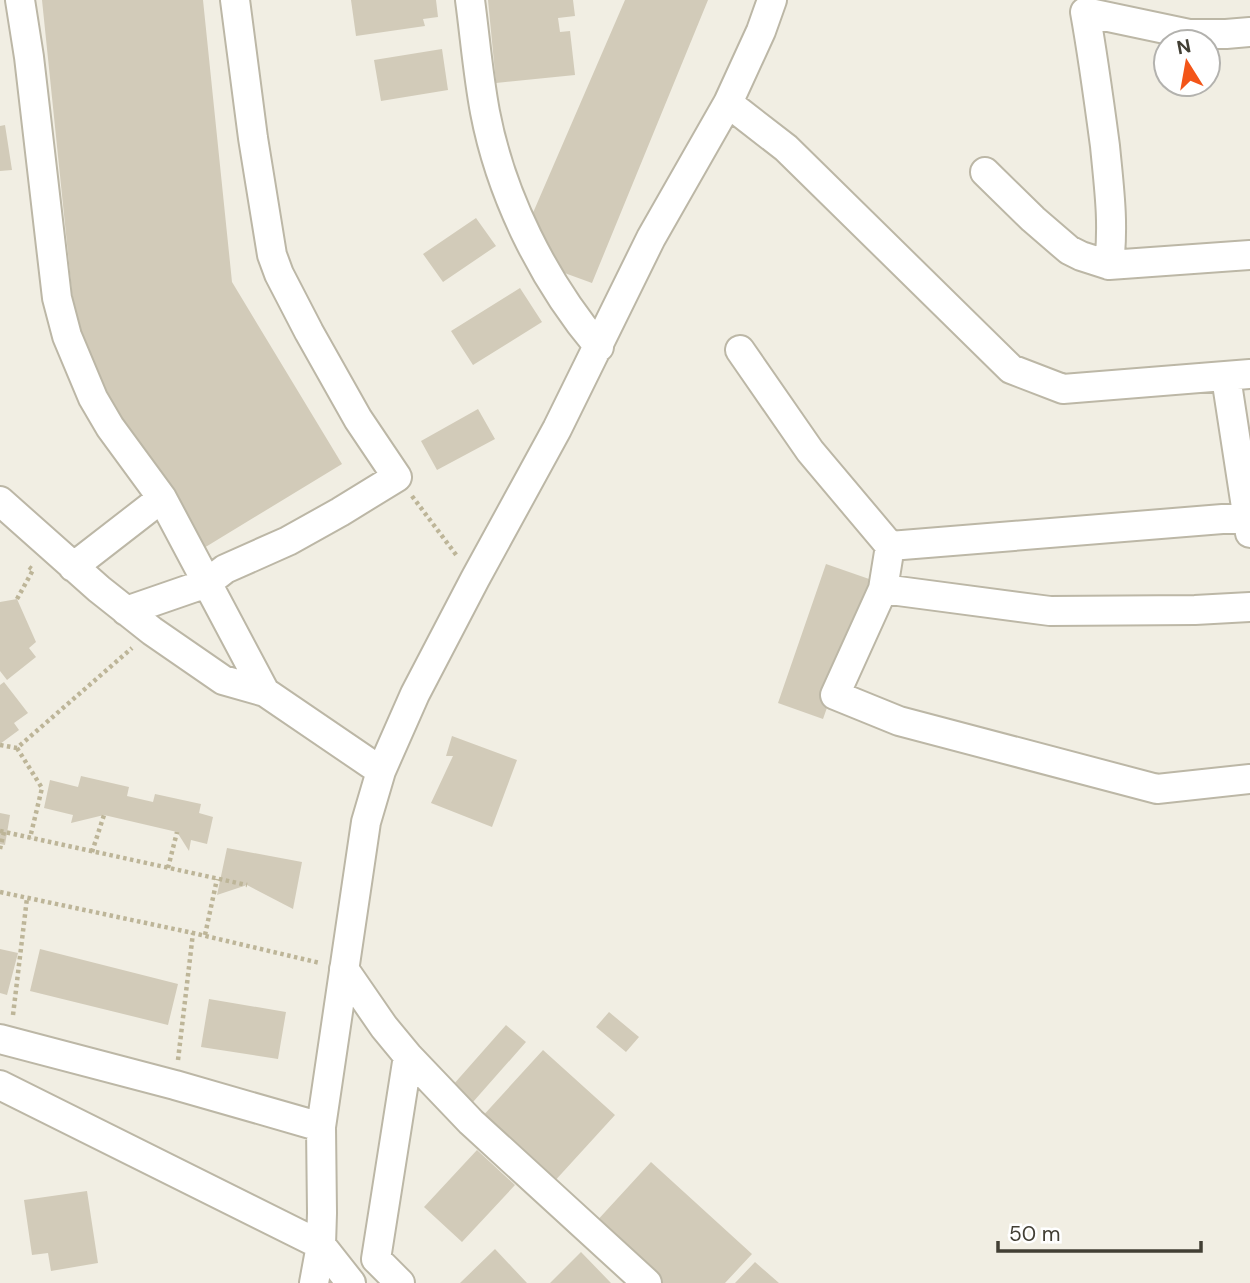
<svg xmlns="http://www.w3.org/2000/svg" width="1250" height="1283" font-family="'DM Sans',sans-serif">
	<style>
		.building { fill: #d2cbb9 }
		.lines { fill: none; stroke-linecap: round; stroke-linejoin: round }
		.minor-casing { stroke: #bcb7a6; stroke-width: 32 }
		.path { stroke: #bdb598; stroke-width: 4.5; stroke-dasharray: 3.5 3.5; stroke-linecap: butt }
		.minor { stroke: #fff; stroke-width: 28 }
	</style>
	<rect width="100%" height="100%" fill="#f1eee3"/>
	<path class="building" d="M42 0H203L232 282 342 464 199 551 78 351Z
		M351 0H436L438 17 423 19 425 26 356 36Z
		M488 0H573L575 16 558 18 560 32 570 31 575 75 496 83Z
		M625 0H708L592 283 559 271 529 222Z
		M442 49 448 90 381 101 374 60Z
		M5 125 12 170 0 171V126Z
		M476 218 496 246 443 282 423 254Z
		M520 288 542 322 473 365 451 331Z
		M478 409 495 439 437 470 421 441Z
		M826 564 872 580 823 719 778 703Z
		M17 599 36 642 29 648 36 657 7 680 0 671V602Z
		M4 682 28 713 14 723 19 730 0 744V685Z
		M452 736 517 760 492 827 431 803 453 756H446Z
		M81 776 129 787 127 796 153 802 155 794 201 804 199 813 213 817 207 844 191 840 189 851 177 832 104 815 71 823 73 815 44 808 50 780 78 787Z
		M0 813 10 815 5 845 0 844Z
		M227 848 302 862 293 909 247 885 217 895Z
		M0 949 18 953 7 995 0 993Z
		M40 949 178 984 168 1025 30 991Z
		M209 999 286 1012 278 1059 201 1047Z
		M609 1012 639 1037 626 1052 596 1027Z
		M506 1025 526 1042 473 1102 453 1085Z
		M543 1050 615 1115 552 1184 480 1119Z
		M477 1150 515 1185 462 1242 424 1207Z
		M651 1162 752 1254 725 1283H659L594 1224Z
		M87 1191 98 1263 51 1271 48 1253 32 1255 24 1200Z
		M495 1249 527 1283H460Z
		M581 1252 611 1283H550Z
		M755 1262 779 1283H735Z"/>
	<g class="lines">
		<g class="minor-casing">
			<path id="minor" d="M20 0 29 57 57 298 67 336 93 398 110 427 162 498 265 692
				M470 0C475 37 478 75 485 112 501 196 544 282 599 347
				M1250 32 1226 34H1189L1085 12C1093 56 1099 101 1105 146 1109 188 1114 222 1109 265L1250 255
				M728 103 786 148 1011 369 1063 389 1250 374
				M985 172 1033 219 1069 250 1081 256 1109 265
				M740 350 810 451 890 546 883 589 835 695 899 721 1157 789 1250 779
				M1226 377 1250 533
				M0 501 99 589 152 631 223 680 265 692 381 771
				M890 546 1247 517
				M73 567 162 498
				M883 589 1050 611 1195 610 1250 607
				M126 611 207 583 225 569 288 541 340 512 397 477 358 419 309 332 279 274 272 255 253 138 235 0
				M344 969 384 1027 408 1056 471 1122 647 1283
				M0 1039 175 1085 321 1127
				M0 1085 321 1245 351 1283
				M314 1283 321 1245 322 1213 321 1127 366 822 381 771 415 694 475 579 557 429 651 238 728 103 761 31 772 0
				M400 1283 376 1259 408 1056"/>
		</g>
		<path class="path" d="M412 496 457 556
			M17 599 33 570 29 567
			M0 745 17 748 132 648
			M17 748 42 788 30 838
			M0 831 247 885
			M0 849 4 832
			M92 852 104 815
			M168 868 177 832
			M0 892 193 933 320 963
			M205 935 217 879
			M13 1015 27 898
			M178 1060 193 933"/>
		<use href="#minor" class="minor"/>
	</g>
	<g transform="translate(1187 63) rotate(349)"><circle r="33" fill="#ffffff" stroke="#b3b2ae" stroke-width="2"/>
	<path d="M0-5L12 26L0 18L-12 26Z" fill="#f35518"/>
	<text y="-10" font-size="19" font-weight="bold" text-anchor="middle" fill="#423f34">N</text>
	</g>
	<path d="M998 1241v10h203v-10" fill="none" stroke="#423f34" stroke-width="3.5"/>
	<text x="1009" y="1241" font-size="21" fill="#423f34" stroke="#ffffff" stroke-width="5" paint-order="stroke">50 m</text>
</svg>
